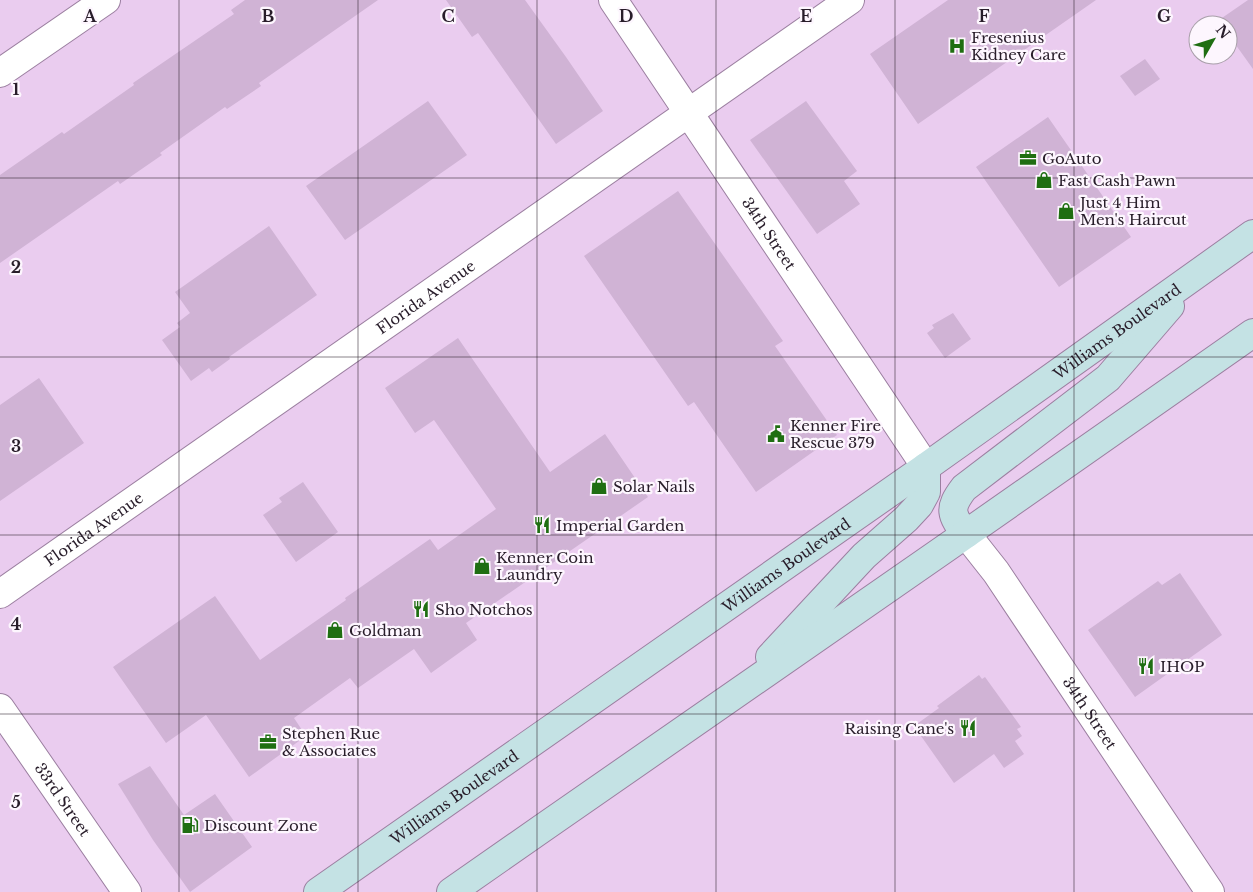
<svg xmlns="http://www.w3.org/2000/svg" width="1253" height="892" font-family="'Libre Baskerville',serif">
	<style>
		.building { fill: #d0b3d5 }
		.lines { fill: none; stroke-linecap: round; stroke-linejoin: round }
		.minor-casing { stroke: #9b7fa0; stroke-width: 30 }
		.secondary-casing { stroke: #9b7fa0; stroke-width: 30 }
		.minor { stroke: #fff; stroke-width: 28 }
		.secondary { stroke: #c4e2e4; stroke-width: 28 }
		.grid { fill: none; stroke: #281d2a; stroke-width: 1; stroke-opacity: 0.55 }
		.labels { text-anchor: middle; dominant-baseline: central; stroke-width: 4.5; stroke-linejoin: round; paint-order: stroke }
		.poi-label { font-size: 15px; fill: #281d2a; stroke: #fdf6fe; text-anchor: start }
		.street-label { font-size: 15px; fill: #281d2a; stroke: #fdf6fe }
		.grid-label { font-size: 16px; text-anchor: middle; font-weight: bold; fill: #281d2a; stroke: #fdf6fe; stroke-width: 4.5; stroke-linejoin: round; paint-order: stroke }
	</style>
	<rect width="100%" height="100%" fill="#eaccef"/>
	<path class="building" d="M245 0H378L259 83 261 86 227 109 225 107 160 153 162 155 120 184 118 181 0 263V175L62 132 64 134 134 85 133 83 234 14 231 10Z
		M446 0H525L566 57 603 111 556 144 478 33 472 37Z
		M948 0H1096L918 124 870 54Z
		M1248 0H1253V69L1228 34V25H1222L1219 20Z
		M1145 59 1160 79 1135 96 1120 76Z
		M428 101 467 155 345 240 306 186Z
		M806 101 857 171 844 181 860 204 817 234 750 140Z
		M1048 117 1131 237 1059 287 976 167Z
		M678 191 783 341 775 346 837 435 756 492 694 402 688 406 584 256Z
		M269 226 317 295 229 357 230 359 212 372 209 368 191 381 162 340 180 327 177 323 190 313 175 292Z
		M953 313 971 339 945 358 927 333 934 328 932 325Z
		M458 338 550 472 605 434 648 497 466 623 477 640 431 673 414 649 358 688 350 678 294 718 306 736 249 777 206 715 166 743 113 667 215 596 260 660 346 600 345 598 430 539 438 550 496 509 434 420 415 433 385 388Z
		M39 378 84 443 0 501V405Z
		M303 482 338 532 296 562 263 515 282 502 279 498Z
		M1180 573 1222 635 1135 697 1088 630 1158 581 1162 585Z
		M979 675 982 679 985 677 1021 727 1017 729 1022 736 1015 741 1024 754 1004 768 994 754 954 783 914 726 939 708 937 706Z
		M150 766 184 815 215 794 252 847 190 892 153 840 118 784Z"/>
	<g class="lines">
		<g class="minor-casing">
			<g id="minor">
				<path id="s1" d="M613 0 926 467"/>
				<path d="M0 73 106 0"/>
				<path id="s2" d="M966 534 996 572 1210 892"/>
				<path id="s3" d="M0 594 850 0"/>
				<path id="s4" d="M0 708 127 892"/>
			</g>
		</g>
		<g class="secondary-casing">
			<g id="secondary">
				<path d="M966 534C951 515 948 509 964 488L1108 378 1170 306"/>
				<path d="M770 657 864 556 906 519 919 505 926 492V467"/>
				<path id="s5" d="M318 892 926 467 1253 234"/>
				<path d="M451 892 547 825 966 534 1253 333"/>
			</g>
		</g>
		<use href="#minor" class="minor"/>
		<use href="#secondary" class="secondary"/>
	</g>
	<path class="grid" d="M179 0V892M358 0V892M537 0V892M716 0V892M895 0V892M1074 0V892M0 178H1253M0 357H1253M0 535H1253M0 714H1253"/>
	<defs>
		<g id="hospital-bare" transform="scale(1.35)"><path d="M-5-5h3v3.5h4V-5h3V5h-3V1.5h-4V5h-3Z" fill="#1f6e12" stroke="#fdf6fe" stroke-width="2.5" paint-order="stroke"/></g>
		<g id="office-bare" transform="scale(1.35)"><path d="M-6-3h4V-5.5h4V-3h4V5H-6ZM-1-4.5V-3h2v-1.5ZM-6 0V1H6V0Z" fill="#1f6e12" stroke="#fdf6fe" stroke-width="2.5" paint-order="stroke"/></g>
		<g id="shop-bare" transform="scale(1.35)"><path d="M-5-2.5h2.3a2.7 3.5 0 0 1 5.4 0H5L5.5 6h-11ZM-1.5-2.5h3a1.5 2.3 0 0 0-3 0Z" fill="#1f6e12" stroke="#fdf6fe" stroke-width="2.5" paint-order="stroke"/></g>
		<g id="civic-bare" transform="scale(1.35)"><path d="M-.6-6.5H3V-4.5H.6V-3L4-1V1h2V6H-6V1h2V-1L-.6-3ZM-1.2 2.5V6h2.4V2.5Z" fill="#1f6e12" stroke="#fdf6fe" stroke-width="2.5" paint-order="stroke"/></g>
		<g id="restaurant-bare" transform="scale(1.35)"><path d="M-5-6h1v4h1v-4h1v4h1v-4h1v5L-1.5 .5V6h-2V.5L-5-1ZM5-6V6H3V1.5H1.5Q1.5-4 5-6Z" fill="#1f6e12" stroke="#fdf6fe" stroke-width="2.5" paint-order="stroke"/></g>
		<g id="fuel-bare" transform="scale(1.35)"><path d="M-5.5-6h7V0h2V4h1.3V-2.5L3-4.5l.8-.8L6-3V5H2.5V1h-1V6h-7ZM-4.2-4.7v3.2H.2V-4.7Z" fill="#1f6e12" stroke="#fdf6fe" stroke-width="2.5" paint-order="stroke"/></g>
	</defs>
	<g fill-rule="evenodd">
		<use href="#hospital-bare" x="957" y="46"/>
		<use href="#office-bare" x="1028" y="158"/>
		<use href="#shop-bare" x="1044" y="180"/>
		<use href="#shop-bare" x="1066" y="211"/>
		<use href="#civic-bare" x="776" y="434"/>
		<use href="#shop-bare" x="599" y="486"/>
		<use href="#restaurant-bare" x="542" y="525"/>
		<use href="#shop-bare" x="482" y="566"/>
		<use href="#restaurant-bare" x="421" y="609"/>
		<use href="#shop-bare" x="335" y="630"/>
		<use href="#restaurant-bare" x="1146" y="666"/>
		<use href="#restaurant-bare" x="968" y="728"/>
		<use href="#office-bare" x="268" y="742"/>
		<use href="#fuel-bare" x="190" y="825"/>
	</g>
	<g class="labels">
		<g class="poi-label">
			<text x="971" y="37">Fresenius<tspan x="971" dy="17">Kidney Care</tspan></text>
			<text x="1042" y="158">GoAuto</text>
			<text x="1058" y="180">Fast Cash Pawn</text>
			<text x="1080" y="202">Just 4 Him<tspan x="1080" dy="17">Men's Haircut</tspan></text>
			<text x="790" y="425">Kenner Fire<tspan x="790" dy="17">Rescue 379</tspan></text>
			<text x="613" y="486">Solar Nails</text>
			<text x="556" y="525">Imperial Garden</text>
			<text x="496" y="557">Kenner Coin<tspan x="496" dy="17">Laundry</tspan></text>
			<text x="435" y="609">Sho Notchos</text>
			<text x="349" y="630">Goldman</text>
			<text x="1160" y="666">IHOP</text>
			<text x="954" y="728" text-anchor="end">Raising Cane's</text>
			<text x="282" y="733">Stephen Rue<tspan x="282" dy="17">&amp; Associates</tspan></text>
			<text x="204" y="825">Discount Zone</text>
		</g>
		<g class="street-label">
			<text stroke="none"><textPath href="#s1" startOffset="281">34th Street</textPath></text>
			<text stroke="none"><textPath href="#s3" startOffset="519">Florida Avenue</textPath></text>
			<text stroke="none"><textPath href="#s5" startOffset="976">Williams Boulevard</textPath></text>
			<text stroke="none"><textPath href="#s3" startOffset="114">Florida Avenue</textPath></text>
			<text stroke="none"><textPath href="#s5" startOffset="571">Williams Boulevard</textPath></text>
			<text stroke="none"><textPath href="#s2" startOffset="218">34th Street</textPath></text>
			<text stroke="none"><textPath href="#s5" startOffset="166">Williams Boulevard</textPath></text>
			<text stroke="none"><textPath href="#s4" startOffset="111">33rd Street</textPath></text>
		</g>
	</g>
	<g class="grid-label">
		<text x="90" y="22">A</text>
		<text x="268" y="22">B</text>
		<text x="448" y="22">C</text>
		<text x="626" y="22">D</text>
		<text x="806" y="22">E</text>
		<text x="984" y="22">F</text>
		<text x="1164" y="22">G</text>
		<text x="16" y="95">1</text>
		<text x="16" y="273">2</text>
		<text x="16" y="452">3</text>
		<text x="16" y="630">4</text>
		<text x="16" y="808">5</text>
	</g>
	<g transform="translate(1213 40) rotate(51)"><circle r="24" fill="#fdf6fe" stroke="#a89fa9"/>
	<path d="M0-4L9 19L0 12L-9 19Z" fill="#1f6e12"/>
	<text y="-8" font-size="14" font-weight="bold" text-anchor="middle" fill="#281d2a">N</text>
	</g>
</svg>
